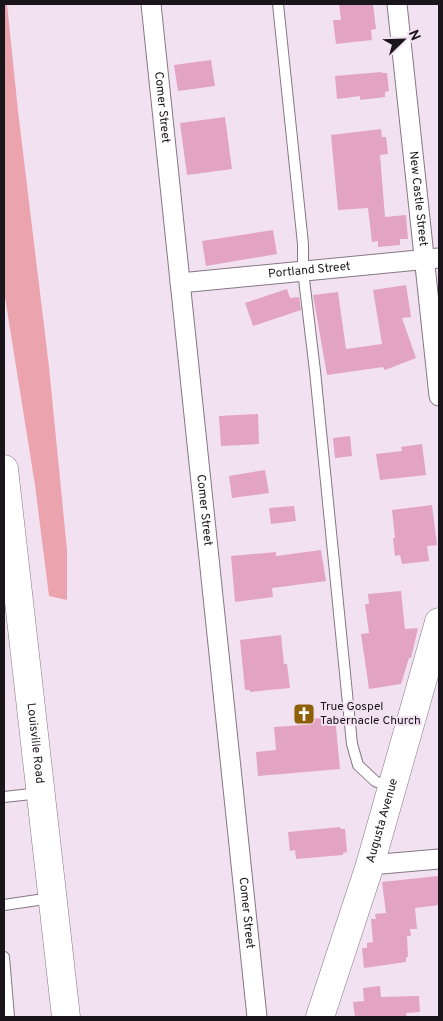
<svg xmlns="http://www.w3.org/2000/svg" width="443" height="1021" font-family="Overpass,sans-serif">
	<style>
		.forest { fill: #eba3ad }
		.building { fill: #e3a3c3 }
		.lines { fill: none; stroke-linecap: round; stroke-linejoin: round }
		.lane-casing { stroke: #857785; stroke-width: 12 }
		.street-casing { stroke: #857785; stroke-width: 21 }
		.secondary-casing { stroke: #857785; stroke-width: 29 }
		.lane { stroke: #fff; stroke-width: 10 }
		.street { stroke: #fff; stroke-width: 19 }
		.secondary { stroke: #fff; stroke-width: 28 }
		.labels { text-anchor: middle; dominant-baseline: central; stroke-width: 4; stroke-linejoin: round; paint-order: stroke }
		.street-label { font-size: 12px; fill: #1a151a; stroke: #f2e1f1 }
		.poi-label { font-size: 12px; fill: #1a151a; stroke: #f2e1f1; text-anchor: start }
	</style>
	<rect width="100%" height="100%" fill="#f2e1f1"/>
	<path class="forest" d="M4 4H7L18 111 49 367 67 550V600L49 596 35 485 4 291Z"/>
	<path class="building" d="M339 4H373L376 29 371 30 372 40 336 44 333 20H341Z
		M211 60 215 86 178 91 174 65Z
		M382 72V73H387L389 91 385 92V97L360 100V96L337 99 335 76Z
		M225 117 232 169 187 175 180 123Z
		M381 129 382 137H386L388 154 380 155 385 217 406 215 408 239H400V245L378 247V241L372 242 368 208 338 210 331 135Z
		M273 230 277 254 206 266 202 241Z
		M406 285 411 317 402 318 416 358 385 370 383 367 327 375 313 295 338 292 346 349 382 344 373 290Z
		M287 289 290 298 299 297 301 310 253 326 245 303Z
		M258 414 259 444 221 446 219 416Z
		M350 436 352 456 335 458 333 438Z
		M422 444 426 475 380 480 376 454 402 451 401 447Z
		M265 470 269 493 232 498 229 476Z
		M432 505 437 545 427 546 429 561 402 564 400 555 395 556 393 538H395L392 510Z
		M294 506 296 521 271 524 269 508Z
		M321 550 326 581 272 588 273 597 235 602 231 556 276 552V556Z
		M401 591 405 629 418 628 411 658H409L401 684 369 689 361 634 369 633 365 604H369L368 594Z
		M281 635 284 664H287L290 688 250 692V690H245L240 640Z
		M335 716 340 769 258 776 256 752 276 750 274 727 304 725 303 720Z
		M340 827 341 829H345L347 852 343 853V855L296 859 295 850 290 851 288 832Z
		M438 876 439 905 415 908 417 929H410L411 936H407L408 957H406V962L364 968 362 948H367V943L373 942 371 919H376L375 914 386 913 382 882Z
		M380 986 381 997 419 996 420 1012 406 1013 407 1017H355L353 1002 364 1001 363 988Z"/>
	<g class="lines">
		<g class="lane-casing">
			<path id="lane" d="M278 4 303 244V271L315 371 352 744 358 765 375 781 391 788
				M4 797 40 793
				M4 905 51 898
				M4 957 9 1017"/>
		</g>
		<g class="street-casing">
			<g id="street">
				<path id="s1" d="M151 4 257 1017"/>
				<path id="s2" d="M397 4 439 396"/>
				<path id="s3" d="M180 283 439 258"/>
				<path d="M370 865 439 859"/>
			</g>
		</g>
		<g class="secondary-casing">
			<g id="secondary">
				<path id="s4" d="M4 469 66 1017"/>
				<path id="s5" d="M320 1017 370 865 439 622"/>
			</g>
		</g>
		<use href="#lane" class="lane"/>
		<use href="#street" class="street"/>
		<use href="#secondary" class="secondary"/>
	</g>
	<defs>
		<g id="church-square" transform="scale(1.125)"><rect x="-9" y="-9" width="18" height="18" rx="4" fill="#8d5f06" stroke="#f2e1f1"/><path d="M-1.2-6h2.4v3.5h3.3v2.4h-3.3V6h-2.4V-.1h-3.3v-2.4h3.3Z" fill="#fff"/></g>
	</defs>
	<g fill-rule="evenodd">
		<use href="#church-square" x="304" y="714"/>
	</g>
	<g class="labels">
		<g class="street-label">
			<text stroke="none"><textPath href="#s1" startOffset="104">Comer Street</textPath></text>
			<text stroke="none"><textPath href="#s2" startOffset="196">New Castle Street</textPath></text>
			<text stroke="none"><textPath href="#s3" startOffset="130">Portland Street</textPath></text>
			<text stroke="none"><textPath href="#s1" startOffset="509">Comer Street</textPath></text>
			<text stroke="none"><textPath href="#s4" startOffset="276">Louisville Road</textPath></text>
			<text stroke="none"><textPath href="#s5" startOffset="206">Augusta Avenue</textPath></text>
			<text stroke="none"><textPath href="#s1" startOffset="914">Comer Street</textPath></text>
		</g>
		<g class="poi-label">
			<text x="320" y="707">True Gospel<tspan x="320" dy="14">Tabernacle Church</tspan></text>
		</g>
	</g>
	<rect width="443" height="1021" fill="none" stroke="#1a151a" stroke-width="10"/>
	<g transform="translate(403 40) rotate(67)" stroke="#f2e1f1" stroke-width="4" paint-order="stroke">
	<path d="M0-4L9 19L0 12L-9 19Z" fill="#1a151a"/>
	<text y="-8" font-size="14" font-weight="bold" text-anchor="middle" fill="#1a151a">N</text>
	</g>
</svg>
